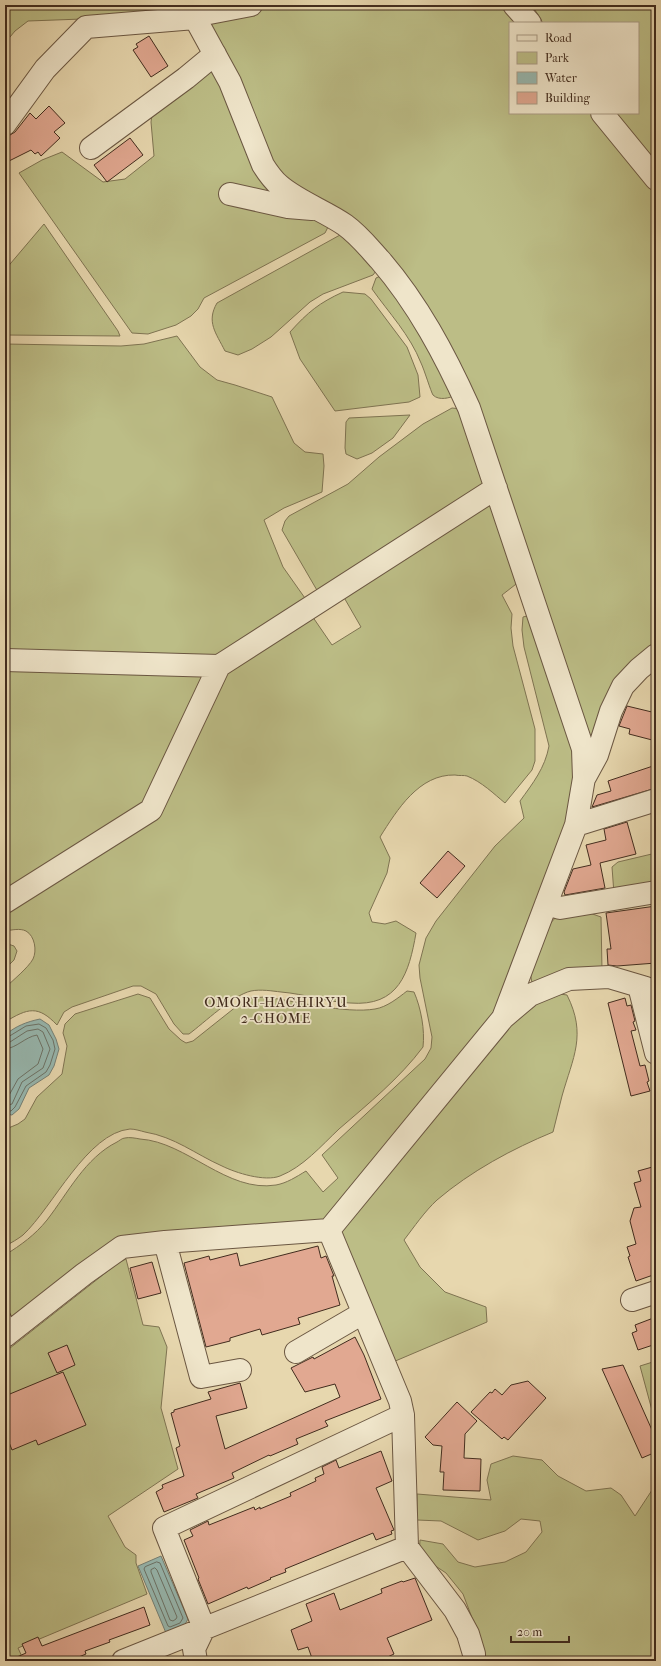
<svg xmlns="http://www.w3.org/2000/svg" width="661" height="1666" font-family="'IM FELL French Canon',serif">
	<style>
		.green { fill: #bcbd86; stroke: #7f7452 }
		.water { fill: #97b8b0; stroke: #758076 }
		.lines { fill: none; stroke-linecap: round; stroke-linejoin: round }
		.shore { stroke: #6c7267; stroke-width: 1 }
		.building { fill: #e1a891; stroke: #422c1e }
		.service-casing { stroke: #6b5742; stroke-width: 13 }
		.minor-casing { stroke: #6b5742; stroke-width: 24 }
		.service { stroke: #efe5ca; stroke-width: 11 }
		.minor { stroke: #efe5ca; stroke-width: 22 }
		.labels { text-anchor: middle; dominant-baseline: central; stroke-width: 3.5; stroke-linejoin: round; paint-order: stroke }
		.neighbourhood-label { font-size: 14px; letter-spacing: 1px; fill: #422c1e; stroke: #efe5ca }
	</style>
	<rect width="100%" height="100%" fill="#e7d7ae"/>
	<filter id="stains"><feTurbulence type="fractalNoise" baseFrequency=".005" numOctaves="4"/><feColorMatrix values="0 0 0 0 .2 0 0 0 0 .09 0 0 0 0 .02 0 0 0 .5 -.17"/></filter>
	<radialGradient id="worn" r=".72"><stop offset=".6" stop-color="#630" stop-opacity="0"/><stop offset="1" stop-color="#630" stop-opacity=".3"/></radialGradient>
	<path class="green" d="M5 5H169V6L164 16 28 21 15 31 5 43Z
		M274 5H506L522 23H510V113H597L656 186V652L592 755 428 317 274 171 206 20Z
		M532 5H656V171L607 113H638V23H543Z
		M213 66 258 167 330 223 325 233 204 298 198 309 191 316 176 325 148 334 132 333 19 173 42 160 62 152 103 182 125 179 154 156 151 122 153 107Z
		M44 224 118 331 120 336 5 335V270Z
		M340 235 379 267 373 275 323 294 310 302 271 337 252 349 238 355 225 351C216 333 206 322 217 303Z
		M385 274 456 395C450 398 439 401 433 395 431 392 424 369 421 363 410 335 389 313 372 289L376 278Z
		M343 292 365 294 371 299 407 347 418 375 420 397 409 402 335 411 300 359 290 332C308 312 319 303 343 292Z
		M177 336 200 367 217 380 235 385 272 397 294 443 305 452 323 454 324 466 322 492 284 508 264 520 283 567 307 601 224 656 5 655V344L121 346 144 344Z
		M452 408 462 409 484 487 318 592 282 530 285 521 289 516 348 484 379 457 423 424Z
		M410 415 393 438 372 453 357 459 346 454 345 448 346 422 349 418Z
		M483 504 496 507 520 581 502 595 512 614 511 628 513 646 535 729V761L532 770 505 803C494 794 482 782 467 776 464 775 459 776 455 775 419 774 397 810 380 837L390 858 387 873 369 913 372 922 385 924 396 921 416 933C409 973 399 1007 350 1003 327 1002 305 994 281 992 272 991 261 989 251 991 233 995 204 1023 189 1034H183L174 1024 156 994 141 986H133L72 1007 64 1012 57 1025C38 1005 28 1008 5 1022V988C13 980 28 968 33 959 37 951 35 936 26 931 20 928 12 930 5 931V910L156 814 225 672 310 613 332 645 361 627 342 594Z
		M531 615 575 746 576 771 571 808 495 1009 475 1043 325 1222 124 1238 16 1317 11 1316 5 1301V1255C21 1245 35 1235 47 1220 68 1193 85 1158 117 1142 119 1141 122 1138 125 1138 129 1137 135 1138 140 1139 187 1142 227 1193 276 1185 287 1183 296 1177 306 1171L323 1192 338 1178 322 1155 425 1059 431 1048 432 1037 420 978 419 965 426 938 436 921 495 846 524 818 520 801C533 783 545 768 549 746L524 647 522 630 523 617Z
		M5 665 202 673 205 683 141 807 9 891 5 888Z
		M656 853V887L614 894 612 867 618 862Z
		M584 911 601 917 602 970 532 983 529 966 544 930 559 914Z
		M5 943 14 946 17 951 14 960 5 969Z
		M407 991 414 992C421 1008 425 1030 423 1047 400 1078 368 1104 339 1129 321 1146 303 1167 280 1176 265 1182 236 1173 222 1166 195 1154 175 1137 145 1132 141 1131 135 1129 130 1129 87 1133 53 1207 23 1235 18 1239 11 1243 5 1246V1132L6 1129 18 1124 25 1119 37 1097 62 1074 67 1046 63 1033 65 1024 75 1014 138 994 150 998 169 1029 181 1040 186 1043 193 1041 242 1002 251 998 265 997C295 1001 346 1014 375 1009 387 1007 398 998 407 991Z
		M553 993 567 995C587 1035 573 1057 562 1096 559 1108 556 1120 553 1132 512 1149 471 1171 437 1200 425 1211 414 1227 404 1240L420 1267 445 1292 486 1307 487 1322 393 1362 344 1243 341 1230 511 1018Z
		M126 1259 143 1325 159 1327 167 1347 161 1408 178 1469 108 1516 125 1547 136 1555V1563L147 1594 18 1648 24 1661H5V1352L118 1263Z
		M656 1361V1425L640 1366Z
		M513 1456 542 1460 558 1476 586 1491 611 1488 621 1495 635 1516 656 1484V1661H482L477 1631 463 1594 446 1573 419 1555 420 1540 443 1544 458 1562 475 1567 505 1562 526 1552 542 1532 540 1521 521 1519 505 1531 478 1540 441 1521 417 1520V1494L491 1500 487 1480 491 1464Z"/>
	<path class="water" d="M40 1019 49 1025 56 1039 59 1049 54 1066 49 1075 29 1088 19 1109 12 1115 5 1114V1035C16 1026 26 1022 40 1019Z
		M161 1556 188 1619 184 1626 166 1633 138 1566Z"/>
	<g class="lines">
		<path class="shore" d="M5 1038 8 1037 26 1026 39 1024 46 1028 53 1040 55 1049 50 1065 46 1072 26 1086 15 1107 11 1111H5
			M5 1043 10 1042 27 1031 38 1029 43 1032 50 1049 43 1068 22 1082 12 1104 5 1106
			M5 1049C17 1048 25 1037 37 1035L43 1049 38 1064 18 1079 7 1099 5 1100
			M157 1562 160 1563 183 1618 180 1623 170 1627 168 1626 144 1569 145 1567Z
			M155 1568 157 1570 177 1617 176 1619 173 1621 170 1620 151 1572V1570Z"/>
	</g>
	<path class="building" d="M149 36 168 66 151 77 133 50 138 47 136 44Z
		M49 106 65 123 54 132 60 138 41 156 38 152 35 154 31 150 9 161 5 153V136L10 135 15 132 30 113 36 119Z
		M130 138 143 155 107 182 94 165Z
		M627 706 656 713V741L629 734 630 729 619 726Z
		M656 765V788L592 807 597 795 611 791 608 781Z
		M627 822 636 854 600 863 605 888 565 895 564 892 573 869 591 865 586 845 606 840 604 829Z
		M448 851 465 866 437 898 420 883Z
		M656 906V963L617 966 608 965 607 949H611L606 913Z
		M625 998 627 1006 631 1005 635 1021 633 1022 636 1030 631 1031 640 1066 645 1065 649 1081 647 1082 650 1091 631 1096 608 1003Z
		M656 1166V1274L636 1281 628 1257 630 1256 627 1247 636 1244 630 1221 634 1208 641 1207 634 1183 641 1181 638 1171Z
		M318 1246 321 1258 326 1256 334 1276H332L340 1305 298 1318 300 1324 262 1335 260 1329 230 1338V1341L206 1347 184 1263 209 1256 210 1260 237 1253 240 1266Z
		M152 1262 161 1293 138 1299 130 1268Z
		M656 1317V1344L638 1350 632 1333 637 1331 635 1325Z
		M355 1337 364 1355 381 1399 325 1421 328 1426 296 1439 298 1444 270 1456 269 1455 232 1473 234 1478 196 1494 198 1498 164 1512 156 1492 163 1488 162 1485 184 1476 176 1448 180 1446 171 1413 174 1412V1410L211 1399 208 1392 240 1383 247 1408 216 1416 225 1449 340 1397 335 1384 305 1392 291 1368 313 1357 314 1359Z
		M67 1345 75 1365 57 1373 48 1353Z
		M623 1365 656 1439V1452L642 1458 602 1369Z
		M63 1372 86 1425 38 1445 36 1440 12 1450 5 1432V1396Z
		M528 1381 546 1398 508 1440 504 1437 502 1439 471 1412 490 1392 492 1393 495 1389 502 1395 511 1385Z
		M457 1402 477 1421 465 1434 464 1458 481 1459 480 1491 443 1490 444 1472H440L442 1446 433 1445 425 1437Z
		M381 1451 392 1481 376 1488 394 1530 391 1531 392 1534 376 1540 373 1533 285 1569 286 1572 270 1578 271 1579 248 1589 247 1587 208 1604 198 1579 199 1578 184 1540 193 1536 190 1530 208 1521 209 1525 254 1507 255 1510 260 1507V1509L291 1496 290 1493 316 1481 315 1478 324 1474 322 1467 336 1460 339 1468Z
		M415 1578 432 1620 387 1638 394 1654 379 1661H313L308 1647 298 1650 291 1630 312 1621 306 1604 334 1593 340 1610 382 1593 381 1589 402 1581 403 1582Z
		M144 1607 150 1625 109 1640 110 1642 85 1651 86 1654 69 1661H8L26 1653 22 1644 38 1637 42 1646Z"/>
	<g class="lines">
		<g class="service-casing">
			<path id="service" d="M173 5V20
				M5 1317 11 1332"/>
		</g>
		<g class="minor-casing">
			<path id="minor" d="M514 5 530 23
				M602 113 656 179
				M5 124 45 69 86 27 195 18 204 14 251 5
				M91 148 186 78 215 54
				M230 194 288 207 312 209
				M5 660 219 666
				M585 777 597 755 611 711 623 686 639 669 656 655
				M576 825 656 800
				M5 902 151 810 219 666 496 488
				M546 904 560 908 656 892
				M639 986 656 1053
				M504 1017 530 995 569 979 609 977 646 988 656 995
				M329 1230 400 1401 403 1415 407 1547 455 1610 468 1634 474 1654V1661
				M165 1242 201 1377 240 1370
				M632 1300 656 1292
				M5 1336 84 1274 122 1247 165 1242 329 1230 503 1018 576 825 584 778 583 749 469 408C445 355 418 304 380 260 369 248 359 235 345 225 325 211 299 202 280 186 273 180 268 173 263 165L230 82 195 18
				M296 1352 363 1313
				M123 1661 407 1547
				M196 1661 194 1649 204 1628 164 1528 403 1415"/>
		</g>
		<use href="#service" class="service"/>
		<use href="#minor" class="minor"/>
	</g>
	<g class="labels">
		<g class="neighbourhood-label">
			<text x="276" y="1002">OMORI-HACHIRYU<tspan x="276" dy="16">2-CHOME</tspan></text>
		</g>
	</g>
	<rect width="661" height="1666" fill="none" stroke="#e7d7ae" stroke-width="20"/>
	<rect x="6" y="6" width="649" height="1654" fill="none" stroke="#422c1e" stroke-width="2"/>
	<rect x="10" y="10" width="641" height="1646" fill="none" stroke="#422c1e"/>
	<rect x="509" y="22" width="130" height="92" fill="#efe5ca" stroke="#aa9b85"/>
	<rect x="517" y="35" width="20" height="6" fill="#efe5ca" stroke="#aa9b85"/>
	<text x="545" y="42" font-size="12" fill="#422c1e">Road</text>
	<rect x="517" y="52" width="20" height="12" fill="#bcbd86" stroke="#aa9b85"/>
	<text x="545" y="62" font-size="12" fill="#422c1e">Park</text>
	<rect x="517" y="72" width="20" height="12" fill="#97b8b0" stroke="#aa9b85"/>
	<text x="545" y="82" font-size="12" fill="#422c1e">Water</text>
	<rect x="517" y="92" width="20" height="12" fill="#e1a891" stroke="#aa9b85"/>
	<text x="545" y="102" font-size="12" fill="#422c1e">Building</text>
	<path d="M511 1636v6h58v-6" fill="none" stroke="#422c1e" stroke-width="2"/>
	<text x="517" y="1636" font-size="12" fill="#422c1e" stroke="#efe5ca" stroke-width="3" paint-order="stroke">20 m</text>
	<rect width="100%" height="100%" filter="url(#stains)"/>
	<rect width="100%" height="100%" fill="url(#worn)"/>
</svg>
